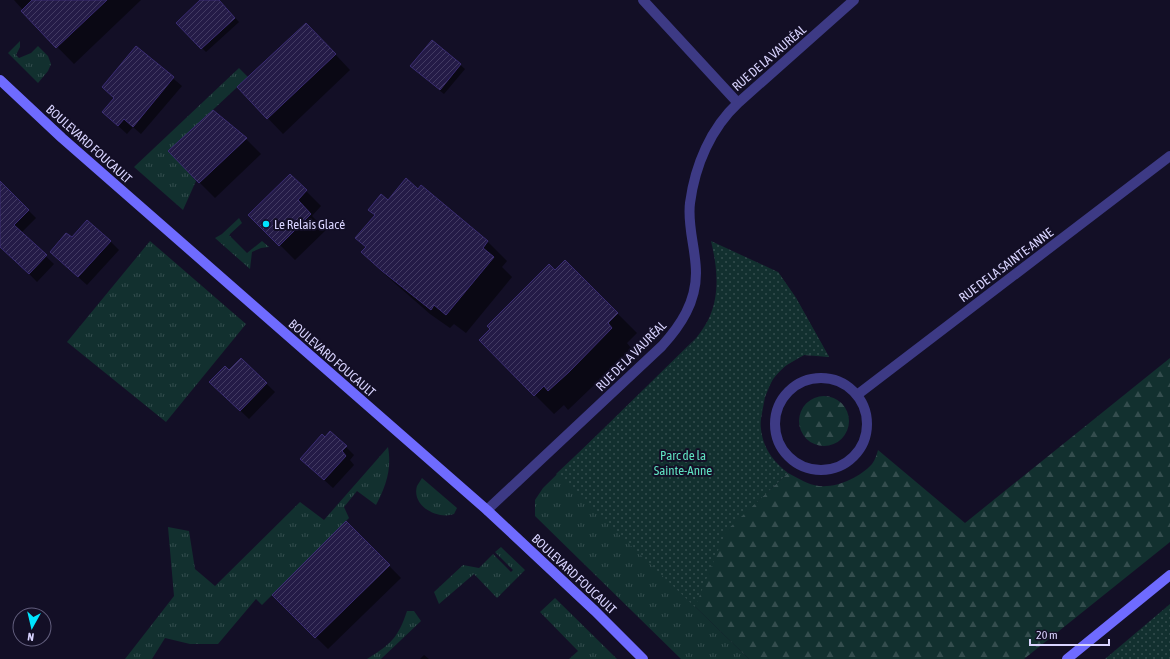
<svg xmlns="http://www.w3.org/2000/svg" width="1170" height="659" font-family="'Asap Condensed',sans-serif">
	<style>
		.grass { fill: url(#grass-tufts) }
		.forest { fill: url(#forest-firs) }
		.park { fill: url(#park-dots) }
		.shadow { fill: #0007 }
		.building { fill: url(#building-hatch); stroke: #3b2d73 }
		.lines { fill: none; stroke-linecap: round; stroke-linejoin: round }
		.street { stroke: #3d3a85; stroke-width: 10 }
		.secondary { stroke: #6f6bff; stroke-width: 10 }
		.poi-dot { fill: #00e5ff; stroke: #130f26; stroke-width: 1.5 }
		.labels { text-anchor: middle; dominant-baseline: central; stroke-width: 4; stroke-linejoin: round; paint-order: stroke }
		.street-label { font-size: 13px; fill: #d9d4ff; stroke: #130f26 }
		.poi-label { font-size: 13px; fill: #d9d4ff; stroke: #130f26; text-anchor: start }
		.park-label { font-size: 13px; fill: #5fe0c0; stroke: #130f26 }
	</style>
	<defs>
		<pattern id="grass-tufts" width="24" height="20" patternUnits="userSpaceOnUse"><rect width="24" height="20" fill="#12302f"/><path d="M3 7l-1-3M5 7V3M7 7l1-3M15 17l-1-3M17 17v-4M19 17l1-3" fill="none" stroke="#344d4e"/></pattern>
		<pattern id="forest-firs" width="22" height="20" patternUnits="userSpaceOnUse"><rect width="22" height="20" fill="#12302f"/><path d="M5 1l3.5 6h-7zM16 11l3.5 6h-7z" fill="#344d4e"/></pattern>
		<pattern id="park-dots" width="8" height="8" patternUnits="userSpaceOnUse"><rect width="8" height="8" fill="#12302f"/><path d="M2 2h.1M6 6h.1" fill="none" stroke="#344d4e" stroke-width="1.8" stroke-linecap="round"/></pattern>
		<pattern id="building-hatch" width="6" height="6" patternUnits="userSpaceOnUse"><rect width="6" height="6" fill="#241b47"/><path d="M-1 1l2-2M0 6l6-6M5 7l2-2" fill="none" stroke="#433b63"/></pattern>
	</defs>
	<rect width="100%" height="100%" fill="#130f26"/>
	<path class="grass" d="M20 41V47L16 55 19 58 31 53 38 46 48 56 51 64 48 71 38 83 8 53Z
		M239 68 248 77 169 151 196 181 183 210 134 167Z
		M239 218 242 223 229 235 247 253 262 241 269 247 261 248 252 252 250 269 215 238 222 234Z
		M150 241 246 324 166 422 67 342Z
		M696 338 572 487 749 659H681L535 516V500L543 488Z
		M388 447C392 469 386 486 376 505L357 491 344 507 349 518 262 605 256 599 218 644H190L165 638 152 659H125L174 596 168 527 189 531 195 569 215 586 300 502 324 520Z
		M422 478 457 508 454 514C438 520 411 506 417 486 418 484 421 480 422 478Z
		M501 547 525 570 497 598 474 574 439 604 434 592 463 565 479 568 493 554 511 572 513 570 495 552Z
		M555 598 611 653 617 659H569L578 651 540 612Z
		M407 611H414L421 621 381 659H367C391 644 398 638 407 611Z"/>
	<path class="forest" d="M778 272 796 298 829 357 804 355 785 366 773 378 765 397 760 424 725 531 788 473C798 478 808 485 819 486 838 488 860 477 872 464 875 460 877 454 878 450L965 523 1170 358V542L1024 659H749L572 487Z
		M799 421a25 25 0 1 1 50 0a25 25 0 1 1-50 0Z"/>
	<path class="park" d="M711 241 778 272 796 298 829 357C821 356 812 354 804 355 801 356 797 359 793 361 766 375 753 416 765 445 770 457 778 465 788 473L726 531 695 607 556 474C587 445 617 416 647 387 669 366 697 344 710 316 720 292 717 266 711 241Z
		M1170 604V659H1105Z"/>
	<path class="shadow" d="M14 0H141L74 64 22 11 23 10Z
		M201 0H218L239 22 206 52 177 23Z
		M321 39 350 70 283 134 238 87Z
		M432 41 465 69 444 94 415 70Z
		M136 47 182 86 141 134 133 127 127 134 103 112 115 98Z
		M246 139 261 154 215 198 199 182Z
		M290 175 321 206 312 216 326 230 295 260 250 215Z
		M0 182 36 218 21 233 54 264 37 282 0 244Z
		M421 186 488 242 507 261 502 267 512 277 466 333 454 324 450 328 430 314 382 272 363 252 366 248 357 238 375 216 369 210 418 190Z
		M72 239 110 241 119 250 87 285 59 260Z
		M565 261 637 333 627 343 631 348 614 366 568 410 564 405 554 414 480 340Z
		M241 359 275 392 249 419 211 382 229 371Z
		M325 438 346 447 354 455 350 460 354 465 333 488 301 459Z
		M346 522 401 578 328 649 273 595Z
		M424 655 429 659H420Z"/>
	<path class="building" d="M32 0H107L56 48 21 11Z
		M200 0H219L235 18 201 49 176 23Z
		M306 23 336 54 267 119 237 87Z
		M432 40 461 64 440 90 410 66Z
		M136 46 174 77 133 127 124 119 118 126 102 112 114 98 102 87Z
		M213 110 247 138 199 183 168 151Z
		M290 174 307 190 298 200 311 214 279 246 248 215Z
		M406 178 418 189 421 185 488 241 483 248 494 257 446 315 434 305 431 310 382 271 361 252 366 247 355 238 375 215 368 210 381 194 388 200Z
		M0 181 29 210 14 225 47 255 29 274 0 247Z
		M87 220 111 241 78 277 50 252 66 233 72 237Z
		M565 260 618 313 608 323 612 328 569 372 548 391 544 386 534 396 479 340 490 329 487 326 549 264 555 270Z
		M241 358 267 383 240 411 209 382 225 366 229 370Z
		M330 431 347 446 342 451 346 456 324 480 300 459 322 434 325 437Z
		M346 521 390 565 315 638 272 595Z"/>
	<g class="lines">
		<path class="street" d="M643 0 738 103
			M775 424a46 46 0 1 1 92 0a46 46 0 1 1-92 0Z
			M857 395 1170 156
			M487 510 662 346C681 325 696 302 696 273 696 249 687 226 690 203 695 165 711 128 738 103L854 0"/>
		<path class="secondary" d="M0 80 62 138 487 510 595 611 643 659
			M1067 659 1170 575"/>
	</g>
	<circle class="poi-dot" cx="266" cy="224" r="4"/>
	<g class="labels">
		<g class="street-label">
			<text transform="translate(769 58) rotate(-41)">RUE DE LA VAURÉAL</text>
			<text transform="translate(89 144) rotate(42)">BOULEVARD FOUCAULT</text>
			<text transform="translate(1006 265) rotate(-37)">RUE DE LA SAINTE-ANNE</text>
			<text transform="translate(631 356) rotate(-45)">RUE DE LA VAURÉAL</text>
			<text transform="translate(332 358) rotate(41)">BOULEVARD FOUCAULT</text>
			<text transform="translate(574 574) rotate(43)">BOULEVARD FOUCAULT</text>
		</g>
		<g class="poi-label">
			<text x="274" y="224">Le Relais Glacé</text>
		</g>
		<g class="park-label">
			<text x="683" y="455">Parc de la<tspan x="683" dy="15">Sainte-Anne</tspan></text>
		</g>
	</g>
	<g transform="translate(32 627) rotate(188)"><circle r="19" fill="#130f26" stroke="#625e7d"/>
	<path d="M0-3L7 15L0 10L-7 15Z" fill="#00e5ff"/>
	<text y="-6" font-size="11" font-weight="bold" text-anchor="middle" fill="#d9d4ff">N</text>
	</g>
	<path d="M1030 639v6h79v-6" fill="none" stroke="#d9d4ff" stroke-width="2"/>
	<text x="1036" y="639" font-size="12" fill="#d9d4ff" stroke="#130f26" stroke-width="3" paint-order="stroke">20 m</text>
</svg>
